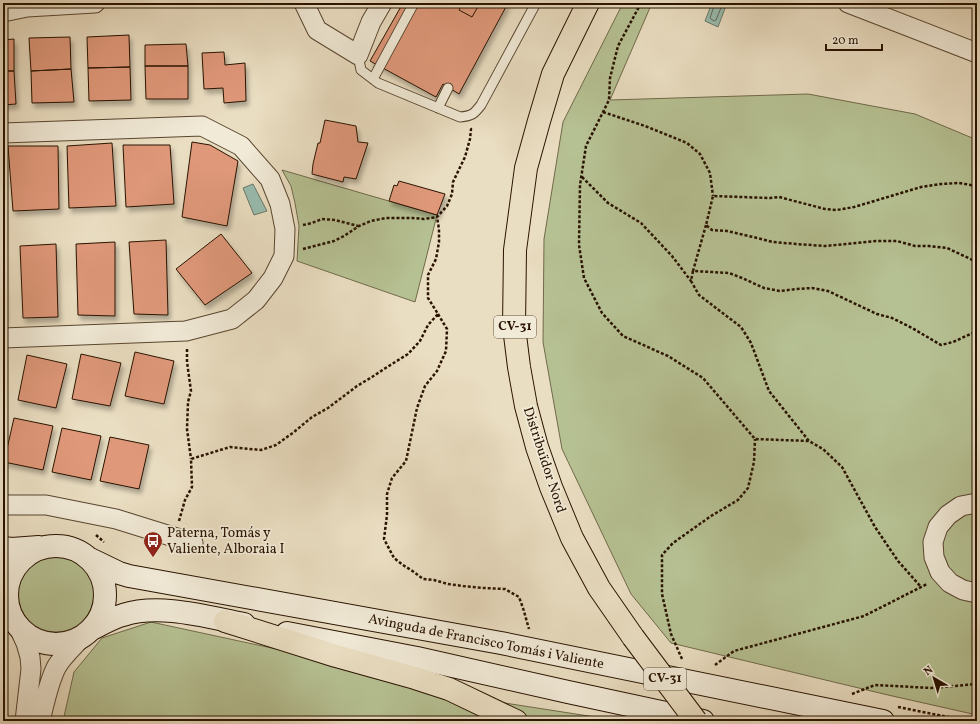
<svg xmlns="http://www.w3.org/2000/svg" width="980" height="724" font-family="Vollkorn,serif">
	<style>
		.green { fill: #b6c193; stroke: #706a4a }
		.water { fill: #98bcaf; stroke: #6c7869 }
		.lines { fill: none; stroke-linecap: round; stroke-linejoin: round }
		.shore { stroke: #606858; stroke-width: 1 }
		.building { fill: #df987a; stroke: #291300; filter: url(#shadow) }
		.lane-casing { stroke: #594630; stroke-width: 11 }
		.street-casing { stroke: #594630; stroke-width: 21 }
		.secondary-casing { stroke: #291300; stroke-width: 24 }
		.primary-casing { stroke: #291300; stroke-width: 24 }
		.path { stroke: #291300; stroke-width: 2.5; stroke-dasharray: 3 2; stroke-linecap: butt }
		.lane { stroke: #f1ead7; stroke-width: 9 }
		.street { stroke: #f1ead7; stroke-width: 19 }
		.secondary { stroke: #f1ead7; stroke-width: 22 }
		.primary { stroke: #eadec2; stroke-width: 22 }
		.primary-bridge-casing { stroke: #291300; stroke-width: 24; stroke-linecap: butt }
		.primary-bridge { stroke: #eadec2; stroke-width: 22 }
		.labels { text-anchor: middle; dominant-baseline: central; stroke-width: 3.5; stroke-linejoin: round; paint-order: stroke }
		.shield { fill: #f1ead7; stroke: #655440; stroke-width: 1 }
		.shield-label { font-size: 13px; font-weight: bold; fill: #291300 }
		.street-label { font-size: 14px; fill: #291300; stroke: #f1ead7 }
		.poi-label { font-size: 14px; fill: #291300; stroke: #f1ead7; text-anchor: start }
	</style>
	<defs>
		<filter id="shadow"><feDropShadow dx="2.5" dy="4.5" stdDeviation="2" flood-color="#0004"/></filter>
	</defs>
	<rect width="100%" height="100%" fill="#eadec2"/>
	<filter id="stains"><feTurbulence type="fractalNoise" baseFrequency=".005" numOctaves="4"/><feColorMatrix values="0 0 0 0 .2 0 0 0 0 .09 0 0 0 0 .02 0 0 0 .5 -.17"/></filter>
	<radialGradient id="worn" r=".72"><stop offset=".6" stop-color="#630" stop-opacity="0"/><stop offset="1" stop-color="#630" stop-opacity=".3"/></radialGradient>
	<path class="green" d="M623 3H652L610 100 808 94 915 114 977 140V715L888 695 671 643 631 594 562 449 543 342 544 239 563 122Z
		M282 170 437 215 415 302 297 261 299 226 295 203 291 186Z
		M18 594a38 38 0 1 1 76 0a38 38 0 1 1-76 0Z
		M151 622 327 660 440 693 621 721H63L74 672 102 638Z"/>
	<path class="water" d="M712 3H727L718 27 705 21Z
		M253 184 267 211 254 215 243 188Z"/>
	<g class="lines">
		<path class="shore" d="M715 3 710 18 711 19 714 21 716 20 723 3"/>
	</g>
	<path class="building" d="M403 3H508L459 94 443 84 436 97 370 61Z
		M463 3H480L472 17 459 10Z
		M129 35 130 67 88 68 87 37Z
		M70 37 71 69 31 71 29 38Z
		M14 39V71H3V40Z
		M186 44 188 66H145V45Z
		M224 52 225 65 245 63 246 101 224 103 223 88 204 89 202 53Z
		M145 66H188V99H146Z
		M130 67 131 100 89 101 88 68Z
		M71 69 74 102 32 103 31 71Z
		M3 71H14L16 104 3 105Z
		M325 120 356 126 358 142 368 143 356 179 344 177 343 182 312 174 313 164 318 143H320Z
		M192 142 210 145 238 161 227 226 182 217Z
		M112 143 116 206 69 208 67 146Z
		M123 145H170L174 204 126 207Z
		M8 146H58L59 209 13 211Z
		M399 181 445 194 437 215 389 201 394 185 397 186Z
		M221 234 252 273 205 305 176 269Z
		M166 240 168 315 134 314 129 242Z
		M115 242V316L78 315 76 244Z
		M56 244 58 317 23 318 20 246Z
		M3 254 5 319H3Z
		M135 352 174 361 164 404 125 396Z
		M81 354 121 363 110 406 72 399Z
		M27 355 67 364 56 408 18 400Z
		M14 418 53 426 43 470 4 462Z
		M62 428 101 436 91 480 52 472Z
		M110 437 149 445 139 489 100 481Z"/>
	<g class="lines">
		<g class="lane-casing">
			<path id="lane" d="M358 55 361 70 378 83 460 117C472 116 474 114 481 105L536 3
				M373 79 414 3
				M438 108 448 88"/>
		</g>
		<g class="street-casing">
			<path id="street" d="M304 3 317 30 358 55 371 22 382 3
				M848 3 977 53
				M3 12 27 7 95 3
				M3 133 202 126 241 146 270 179 280 204 285 229 284 256 273 278 256 300 232 319 186 331 3 338
				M977 503 961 506 948 515 938 527 933 542 934 557 940 572 950 583 963 590 977 593
				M3 505H46L116 519 193 543
				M20 630 26 643 30 657 31 669 25 721
				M40 721C44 705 49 680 57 666 63 656 73 647 82 637"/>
		</g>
		<g class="secondary-casing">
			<path id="secondary" d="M7 595a49 49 0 1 1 98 0a49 49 0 1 1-98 0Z
				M3 548 12 549 39 547
				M90 559 119 573 129 576 501 643 883 721
				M92 629C102 624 112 618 123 615 160 603 207 617 244 624
				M287 633 417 658 568 692 703 721"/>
		</g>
		<g class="primary-casing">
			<path id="primary" d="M588 3 553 74 539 121 526 168 515 250 514 327 519 367 526 406 537 447 551 487 572 538 599 588 633 637
				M225 621 336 656 415 678 449 689 516 721"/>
		</g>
		<path class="path" d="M641 3 618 46 610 78 609 100 586 146 580 185 579 245 584 278 602 313 623 336 668 356 703 378 755 439 809 441
			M603 112 645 126 687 143 700 154 710 173 713 196
			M582 177 608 203 641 223 672 256 691 281
			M977 186 959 183 941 184 921 187 871 202 854 207 837 210 825 209 779 197 770 198 713 196 706 225 712 230 727 231 753 237 773 242 796 244 825 246 876 241H897L915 246H929L947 248 977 262
			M303 225 312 223 322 219 335 220 358 226
			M706 225 693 271 729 273 742 278 764 288 780 291 797 289 812 288 828 291 877 314 892 318 912 328 941 345 953 342 977 331
			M303 249 334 241 344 236 359 226 371 221 386 218H413L424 219 437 217 447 206 452 194 453 182 465 157 470 139 471 129 470 128
			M693 271 691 281 699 295 741 327 751 343 769 391 809 441 823 449 842 467 875 527 898 561 921 587
			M438 314 447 329 446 351 437 371 425 386 417 408 406 461 392 478 387 494V515L384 539 394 558 403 565 414 572 423 579 434 580 448 584 463 586 484 588 505 589 519 597 523 608 529 629
			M187 349V362L191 391 188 402 187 429 191 459
			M179 521 185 500 192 487 191 459 230 447 261 450 276 445 294 432 312 417 328 408 357 386 372 377 384 369 408 354 420 341 428 325 438 314 428 298V275L436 259 439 242V229L437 217
			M96 535 104 542
			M682 659 671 634 662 594V555L673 543 711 516 738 500 748 488 754 462 755 439
			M715 665 734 651 864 616 927 584
			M852 694 875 685 931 688 977 684
			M898 707 968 721"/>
		<use href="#lane" class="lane"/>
		<use href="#street" class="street"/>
		<use href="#secondary" class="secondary"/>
		<use href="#primary" class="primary"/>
		<g class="primary-bridge-casing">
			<path id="primary-bridge" d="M633 637 696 721"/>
		</g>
		<use href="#primary-bridge" class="primary-bridge"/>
	</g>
	<defs>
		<g id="bus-pin" transform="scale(1)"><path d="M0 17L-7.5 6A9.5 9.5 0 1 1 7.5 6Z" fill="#8f2418" stroke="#f1ead7"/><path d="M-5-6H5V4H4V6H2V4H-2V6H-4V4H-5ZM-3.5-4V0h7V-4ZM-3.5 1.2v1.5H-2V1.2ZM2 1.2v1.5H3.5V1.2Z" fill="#fff"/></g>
	</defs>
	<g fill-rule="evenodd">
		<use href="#bus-pin" x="153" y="541"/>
	</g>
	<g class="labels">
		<g class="shield">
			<rect x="494" y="316" width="42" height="22" rx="3"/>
			<rect x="644" y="668" width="42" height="22" rx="3"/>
		</g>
		<g class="shield-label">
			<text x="515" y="327">CV-31</text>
			<text x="665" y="679">CV-31</text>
		</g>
		<g class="street-label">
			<text transform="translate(544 460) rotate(72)">Distribuïdor Nord</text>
			<text transform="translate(486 642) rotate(11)">Avinguda de Francisco Tomás i Valiente</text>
		</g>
		<g class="poi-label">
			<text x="167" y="533">Paterna, Tomás y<tspan x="167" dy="16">Valiente, Alboraia I</tspan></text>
		</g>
	</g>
	<rect width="980" height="724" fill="none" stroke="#eadec2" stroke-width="16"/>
	<rect x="4" y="4" width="972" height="716" fill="none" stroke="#291300" stroke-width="2"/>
	<rect x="8" y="8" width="964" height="708" fill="none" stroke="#291300"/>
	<g transform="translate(934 678) rotate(322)" stroke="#f1ead7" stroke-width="3" paint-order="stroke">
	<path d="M0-3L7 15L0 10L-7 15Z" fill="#291300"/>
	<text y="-6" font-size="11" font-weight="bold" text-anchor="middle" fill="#291300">N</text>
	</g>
	<path d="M826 44v6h56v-6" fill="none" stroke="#291300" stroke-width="2"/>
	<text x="832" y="44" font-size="12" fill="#291300" stroke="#f1ead7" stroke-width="3" paint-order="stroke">20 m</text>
	<rect width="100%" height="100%" filter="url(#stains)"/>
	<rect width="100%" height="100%" fill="url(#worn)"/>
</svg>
